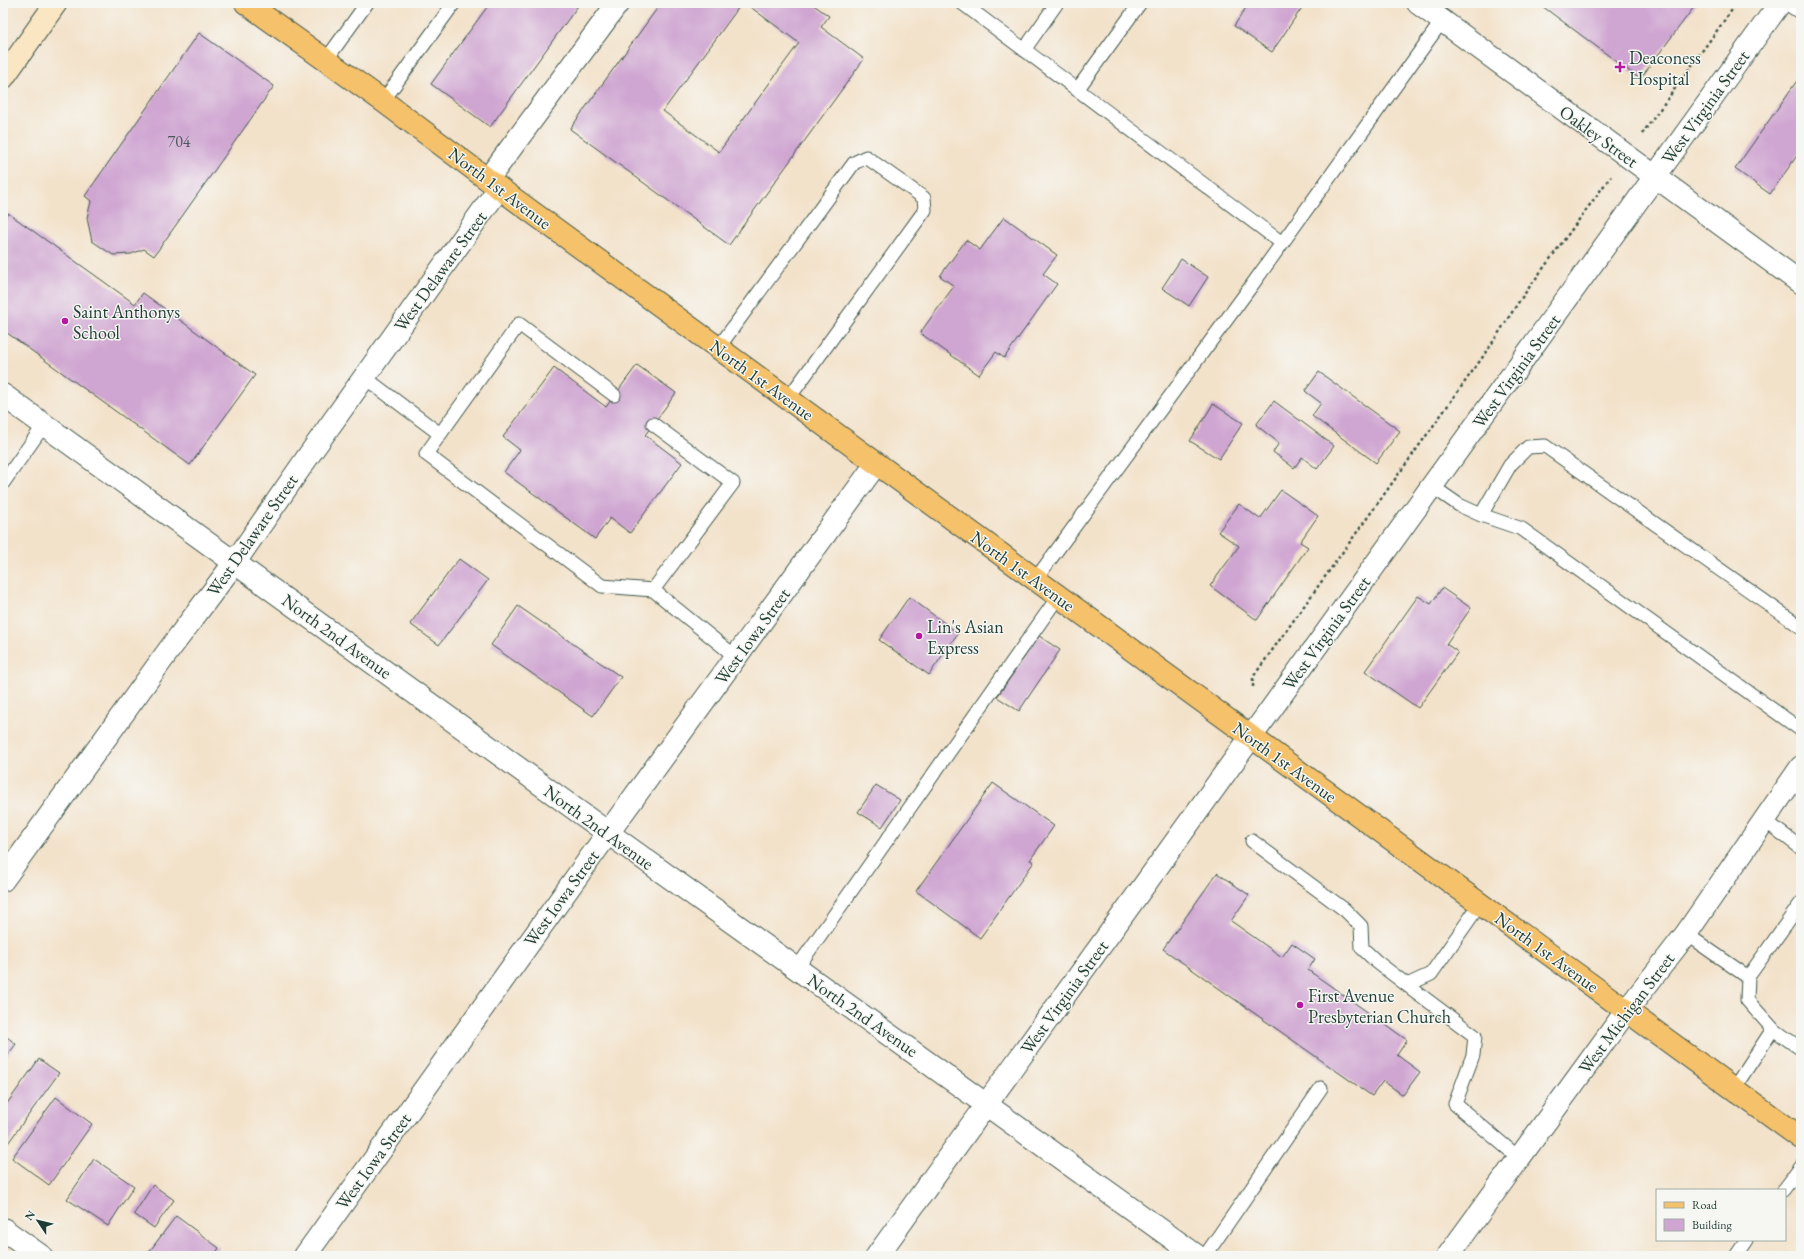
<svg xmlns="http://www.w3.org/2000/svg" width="1804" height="1259" font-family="'EB Garamond',serif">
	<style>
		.building { fill: #cfa5d1 }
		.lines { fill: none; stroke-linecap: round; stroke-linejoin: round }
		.service-casing { stroke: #3f564a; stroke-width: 15 }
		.minor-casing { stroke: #3f564a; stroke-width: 24 }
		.tertiary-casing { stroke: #3f564a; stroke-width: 24 }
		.secondary-casing { stroke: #3f564a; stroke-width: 24 }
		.primary-casing { stroke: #3f564a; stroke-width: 24 }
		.path { stroke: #3f564a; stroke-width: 2.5; stroke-dasharray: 3 3; stroke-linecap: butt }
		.service { stroke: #fff; stroke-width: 13 }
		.minor { stroke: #fff; stroke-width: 22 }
		.tertiary { stroke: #fff; stroke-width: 22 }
		.secondary { stroke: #fbe6c4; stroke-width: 22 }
		.primary { stroke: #f5c16b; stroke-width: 22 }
		.poi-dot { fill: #b5179e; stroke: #f6f6f2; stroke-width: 1.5 }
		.labels { text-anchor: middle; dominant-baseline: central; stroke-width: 3; stroke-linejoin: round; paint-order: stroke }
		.number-label { font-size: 16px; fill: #4b575b }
		.poi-label { font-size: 18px; fill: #1f3d34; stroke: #f6f6f2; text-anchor: start }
		.street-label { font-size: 18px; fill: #1f3d34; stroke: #f6f6f2 }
	</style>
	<rect width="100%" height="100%" fill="#f6f6f2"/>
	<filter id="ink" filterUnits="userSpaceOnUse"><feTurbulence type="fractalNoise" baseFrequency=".025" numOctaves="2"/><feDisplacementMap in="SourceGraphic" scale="8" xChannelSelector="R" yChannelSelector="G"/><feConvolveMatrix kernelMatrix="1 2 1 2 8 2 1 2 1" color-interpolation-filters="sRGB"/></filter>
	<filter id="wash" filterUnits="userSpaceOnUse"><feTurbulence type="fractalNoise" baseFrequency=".012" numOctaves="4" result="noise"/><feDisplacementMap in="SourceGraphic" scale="16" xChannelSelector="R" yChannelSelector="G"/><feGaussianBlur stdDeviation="0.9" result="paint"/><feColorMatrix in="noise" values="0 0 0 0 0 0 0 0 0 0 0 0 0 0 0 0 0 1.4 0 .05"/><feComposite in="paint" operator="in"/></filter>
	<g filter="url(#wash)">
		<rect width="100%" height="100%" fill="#f3e2ca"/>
		<g id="blocks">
			<path class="building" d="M490 3H580L490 127 431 84Z
				M661 3H742L663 111 719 152 799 43 745 3H811L829 16 821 27 864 59 729 245 570 129Z
				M1249 3H1305L1272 52 1234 26Z
				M1538 3H1697L1640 79Z
				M199 33 274 86 154 256 144 249 131 254 113 255 92 241 87 218 91 201 85 196Z
				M1801 75V150L1770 194 1735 169Z
				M8 213 135 304 143 293 255 375 190 465 3 330V220Z
				M1004 217 1057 255 1043 274 1057 284 1004 358 996 352 979 375 920 333 954 286 940 276 966 240 980 250Z
				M1181 259 1208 277 1189 306 1162 288Z
				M637 365 676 393 645 435 682 463 630 533 610 518 595 539 504 472 520 450 503 437 554 368 606 407Z
				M1319 372 1400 431 1376 463 1312 416 1321 403 1305 391Z
				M1274 401 1334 446 1317 469 1302 457 1294 468 1273 452 1279 443 1256 425Z
				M1213 404 1243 423 1219 459 1190 441Z
				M1281 490 1318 516 1300 542 1308 547 1257 620 1210 586 1239 546 1218 532 1239 504 1260 519Z
				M459 559 488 580 439 645 410 624Z
				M1442 588 1471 608 1446 644 1458 652 1418 708 1365 671 1418 596 1431 604Z
				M909 597 958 633 929 675 879 640Z
				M518 606 621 677 593 716 491 645Z
				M1039 636 1060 650 1019 711 997 697Z
				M993 783 1054 826 1030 860 1034 862 980 938 916 891Z
				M876 785 900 800 882 827 858 812Z
				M1217 873 1249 895 1231 921 1282 957 1292 943 1315 959 1308 970 1407 1040 1397 1055 1420 1072 1403 1095 1383 1081 1372 1096 1163 949Z
				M3 1034 16 1044 3 1061Z
				M39 1059 59 1073 3 1150V1109Z
				M56 1097 92 1124 49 1185 12 1158Z
				M94 1159 134 1186 108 1226 67 1199Z
				M153 1185 174 1200 154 1228 134 1214Z
				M176 1216 219 1248 214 1256H146Z"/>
		</g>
	</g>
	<g filter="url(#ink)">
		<use href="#blocks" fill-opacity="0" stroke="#3f564a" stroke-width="1"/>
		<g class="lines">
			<g class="service-casing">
				<path id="service" d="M962 3 1282 243
					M1786 3 1801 13
					M1024 50 1057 3
					M326 60 367 3
					M1077 90 1140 3
					M383 101 454 3
					M718 348 854 163 866 157 924 198 925 210 788 399
					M364 377 440 434
					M614 395 519 324 426 454 602 586 653 590 736 657
					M653 424 733 483 653 590
					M3 483 44 425
					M1433 487 1459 505 1481 515
					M1035 580 1252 285 1442 21
					M1801 627 1545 446 1528 447 1510 465 1481 515 1522 529 1801 730
					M1763 819 1801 848
					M1252 841 1345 910 1361 926 1362 948 1377 962 1407 985 1431 974 1480 904
					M1686 934 1748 977 1801 903
					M797 968 1058 597
					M1748 977 1747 1000 1773 1029 1801 1049
					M1407 985 1475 1036 1473 1055 1455 1104 1519 1158
					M1734 1088 1773 1029
					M1783 1190 1801 1166
					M1205 1256 1321 1088
					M1736 1256 1747 1240"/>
			</g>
			<g class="minor-casing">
				<path id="minor" d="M1418 3 1801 283
					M488 179 618 3
					M3 395 608 833 1197 1256
					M3 880 169 650 235 562 309 455 499 188
					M3 1229 41 1256
					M305 1256 608 833 876 464
					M1448 1256 1627 1010 1686 934 1801 767"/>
			</g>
			<g class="tertiary-casing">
				<path id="tertiary" d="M877 1256 1780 3"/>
			</g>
			<g class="secondary-casing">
				<path id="secondary" d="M3 78 56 3"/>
			</g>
			<g class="primary-casing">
				<path id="primary" d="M246 3 383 101 499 188 1801 1138"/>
			</g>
			<path class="path" d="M1642 134 1737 3
				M1253 687V677L1487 351 1520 300 1611 176"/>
			<use href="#service" class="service"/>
			<use href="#minor" class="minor"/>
			<use href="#tertiary" class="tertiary"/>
			<use href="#secondary" class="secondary"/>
			<use href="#primary" class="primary"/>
		</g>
	</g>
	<g class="poi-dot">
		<path d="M1618 61h4v4h4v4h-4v4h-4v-4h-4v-4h4z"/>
		<circle cx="65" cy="321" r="4"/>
		<circle cx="919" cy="636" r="4"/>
		<circle cx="1300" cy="1005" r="4"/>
	</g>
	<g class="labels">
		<g class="number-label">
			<text x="179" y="141">704</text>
		</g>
		<g class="poi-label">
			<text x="1629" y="57">Deaconess<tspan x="1629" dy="21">Hospital</tspan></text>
			<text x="73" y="311">Saint Anthonys<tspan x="73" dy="21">School</tspan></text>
			<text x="927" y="626">Lin's Asian<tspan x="927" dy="21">Express</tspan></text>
			<text x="1308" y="995">First Avenue<tspan x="1308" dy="21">Presbyterian Church</tspan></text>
		</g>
		<g class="street-label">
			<text transform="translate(1705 107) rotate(-54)">West Virginia Street</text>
			<text transform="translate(1599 136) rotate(36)">Oakley Street</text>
			<text transform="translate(500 188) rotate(37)">North 1st Avenue</text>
			<text transform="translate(440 271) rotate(-54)">West Delaware Street</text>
			<text transform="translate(1516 371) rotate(-54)">West Virginia Street</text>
			<text transform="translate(762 380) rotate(36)">North 1st Avenue</text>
			<text transform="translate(252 535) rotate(-55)">West Delaware Street</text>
			<text transform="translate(1023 571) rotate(36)">North 1st Avenue</text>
			<text transform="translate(1326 633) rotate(-54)">West Virginia Street</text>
			<text transform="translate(337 636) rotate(36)">North 2nd Avenue</text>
			<text transform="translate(752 636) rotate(-54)">West Iowa Street</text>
			<text transform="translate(1285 762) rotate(36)">North 1st Avenue</text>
			<text transform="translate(599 827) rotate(36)">North 2nd Avenue</text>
			<text transform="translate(561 898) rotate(-54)">West Iowa Street</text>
			<text transform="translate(1547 952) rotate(36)">North 1st Avenue</text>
			<text transform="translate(1064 997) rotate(-54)">West Virginia Street</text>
			<text transform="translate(1626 1013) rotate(-53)">West Michigan Street</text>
			<text transform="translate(863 1015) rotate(35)">North 2nd Avenue</text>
			<text transform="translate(373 1161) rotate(-54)">West Iowa Street</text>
		</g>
	</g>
	<rect width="1804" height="1259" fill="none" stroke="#f6f6f2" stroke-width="16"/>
	<rect x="1656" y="1189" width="130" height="52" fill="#f6f6f2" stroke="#a0aca6"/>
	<rect x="1664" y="1202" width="20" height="6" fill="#f5c16b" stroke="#a0aca6"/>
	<text x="1692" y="1209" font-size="12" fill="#1f3d34">Road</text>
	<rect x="1664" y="1219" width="20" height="12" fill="#cfa5d1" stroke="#a0aca6"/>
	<text x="1692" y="1229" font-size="12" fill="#1f3d34">Building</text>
	<g transform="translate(38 1221) rotate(305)" stroke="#f6f6f2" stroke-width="3" paint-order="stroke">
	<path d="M0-3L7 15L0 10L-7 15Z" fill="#1f3d34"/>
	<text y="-6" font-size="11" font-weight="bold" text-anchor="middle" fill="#1f3d34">N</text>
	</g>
</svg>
